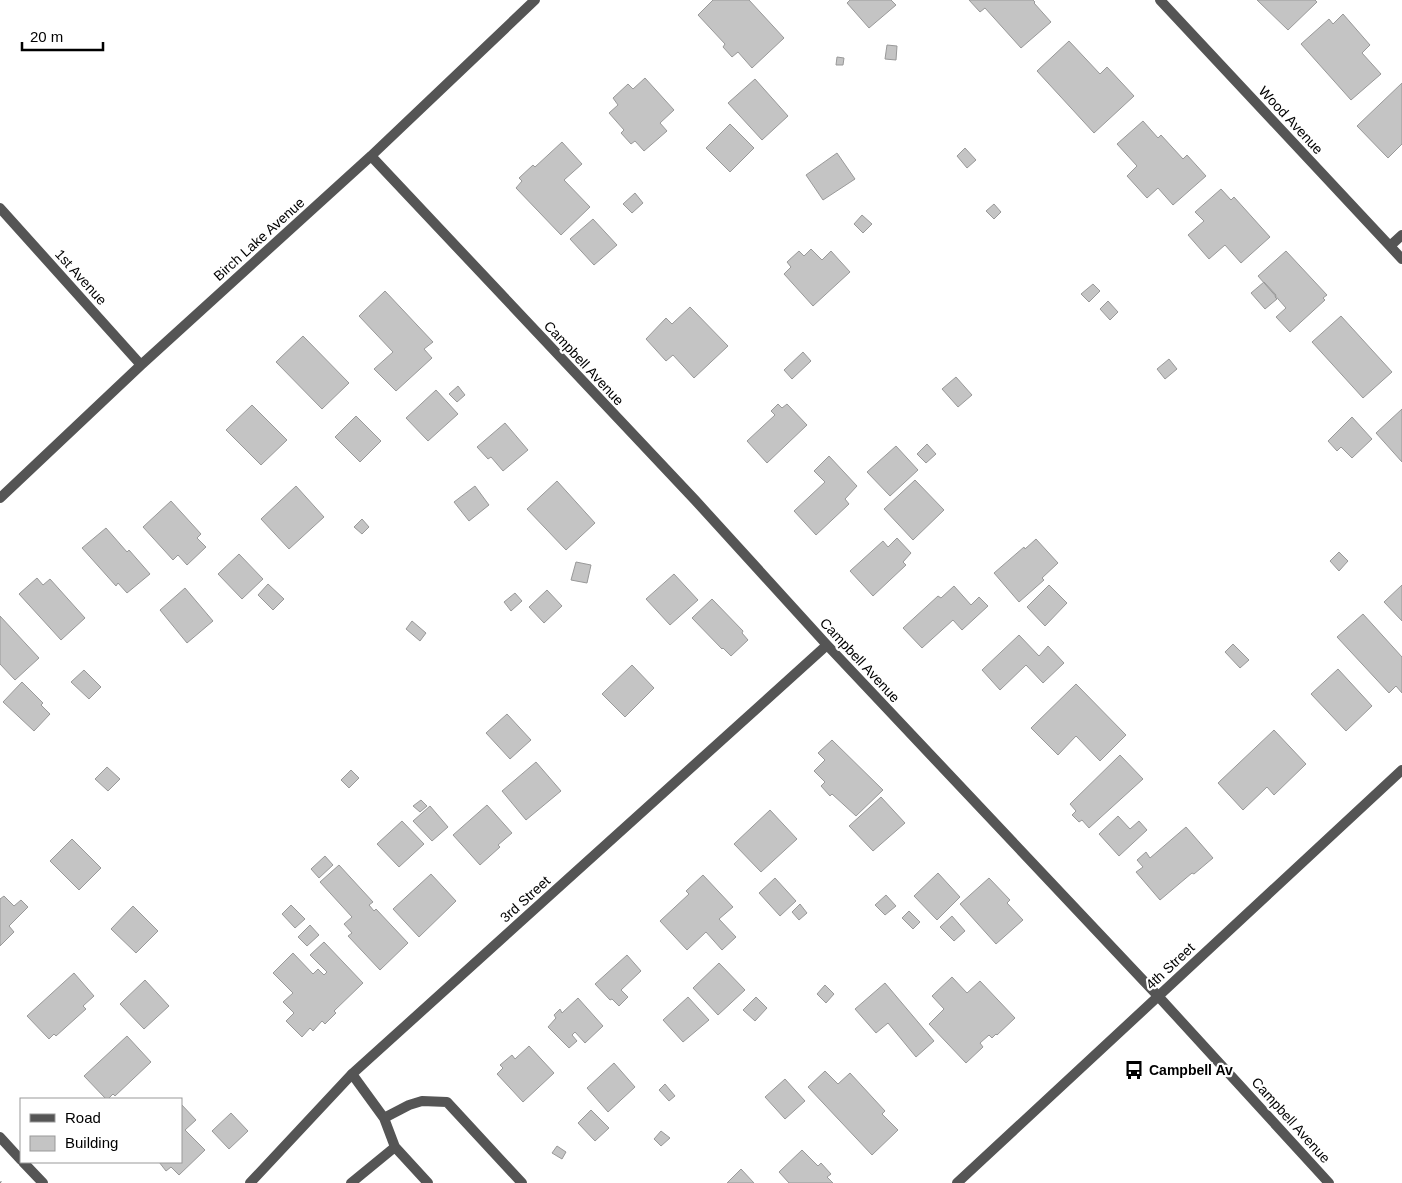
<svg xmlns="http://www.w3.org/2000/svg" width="1402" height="1183" font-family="Helvetica,sans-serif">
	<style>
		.building { fill: #c4c4c4; stroke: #999 }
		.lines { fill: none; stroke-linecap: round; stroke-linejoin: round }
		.path { stroke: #777; stroke-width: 3; stroke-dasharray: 1 2.5; stroke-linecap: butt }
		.service { stroke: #555; stroke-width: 10 }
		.minor { stroke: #555; stroke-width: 10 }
		.tertiary { stroke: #555; stroke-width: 10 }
		.labels { text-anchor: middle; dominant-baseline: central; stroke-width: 4.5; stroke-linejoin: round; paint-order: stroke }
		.street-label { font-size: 14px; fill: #000; stroke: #fff }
		.poi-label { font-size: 14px; font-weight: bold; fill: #000; stroke: #fff; text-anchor: start }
	</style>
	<rect width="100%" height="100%" fill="#fff"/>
	<path class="building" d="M713 0H749L784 38 752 68 738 52 732 57 723 47 725 44 698 15Z
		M850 0H891L896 5 869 28 847 3Z
		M969 0H1033L1035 2 1034 3 1051 22 1021 48 985 8 980 12Z
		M1257 0H1315L1317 2 1288 30Z
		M1343 14 1370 45 1362 53 1381 74 1351 100 1301 44 1329 19 1333 24Z
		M1069 41 1100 74 1107 67 1134 96 1094 133 1037 71Z
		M887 45 897 46 896 60 885 59Z
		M837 57 844 58 843 65H836Z
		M645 78 674 110 660 123 667 131 644 151 635 141 631 144 621 133 624 130 609 113 618 105 613 98 628 84 633 89Z
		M755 79 788 116 762 140 728 103Z
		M1402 83V144L1388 158 1357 126Z
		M1143 121 1158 138 1161 135 1183 159 1187 155 1206 176 1173 205 1158 188 1147 198 1127 176 1137 166 1117 144Z
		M730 124 754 148 730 172 706 148Z
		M562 142 582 164 564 180 590 207 561 235 516 188 522 181 519 178 533 165 535 167Z
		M965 148 976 160 967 168 957 156Z
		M837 153 855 179 823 200 806 175Z
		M1221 189 1231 200 1234 197 1270 237 1241 263 1225 245 1209 259 1188 235 1204 221 1195 212Z
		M635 193 643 203 632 213 623 204Z
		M994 204 1001 212 994 219 986 211Z
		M862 215 872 224 863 233 854 224Z
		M593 219 617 245 594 265 570 239Z
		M811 249 822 260 831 251 850 272 813 306 784 274 791 267 787 262 799 251 804 256Z
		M1286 251 1327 295 1323 298 1325 300 1290 332 1276 317 1286 308 1258 276Z
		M1264 282 1276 295 1275 297 1277 299 1265 309 1251 293Z
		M1093 284 1100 291 1089 302 1081 294Z
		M385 291 433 342 424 349 432 358 396 391 374 369 393 352 359 316Z
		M1108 301 1118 312 1110 320 1100 309Z
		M690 307 728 346 694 378 673 355 666 361 646 339 666 318 672 324Z
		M1341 316 1392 372 1363 398 1312 342Z
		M303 336 349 383 322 409 276 362Z
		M803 352 811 361 792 379 784 370Z
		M1169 359 1177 369 1165 379 1157 369Z
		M956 377 972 395 958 407 942 389Z
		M458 386 465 395 457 402 449 394Z
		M436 390 458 414 428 441 406 418Z
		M778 404 782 408 787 404 807 425 767 463 747 441 775 415 771 411Z
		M252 405 287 440 261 465 226 430Z
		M1402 409V462L1376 433Z
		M356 416 381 441 360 462 335 437Z
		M1352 417 1372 439 1352 458 1341 447 1337 451 1328 441Z
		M505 423 528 450 503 471 491 457 488 459 477 447Z
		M927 444 936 454 926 463 917 454Z
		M896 446 918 470 890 496 867 472Z
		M829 456 857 486 845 499 849 504 816 535 794 511 825 482 814 471Z
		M915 480 944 510 913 540 884 509Z
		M557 481 595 523 566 550 527 509Z
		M296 486 324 517 289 549 261 519Z
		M475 486 489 505 469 521 454 502Z
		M171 501 201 534 197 538 206 547 187 565 178 555 173 560 143 527Z
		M362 519 369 527 362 534 354 527Z
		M106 528 127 552 129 550 150 574 127 593 118 583 116 586 82 548Z
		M897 538 911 553 903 562 906 565 873 596 850 571 883 541 888 547Z
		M1036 539 1058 563 1042 578 1044 580 1019 602 994 573 1024 547 1025 549Z
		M1339 552 1348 561 1339 571 1330 561Z
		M239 554 263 579 242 599 218 574Z
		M576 562 591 565 587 583 571 580Z
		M674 574 698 600 670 625 646 599Z
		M37 578 43 585 50 579 85 618 61 640 19 594Z
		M268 584 284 599 273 610 258 595Z
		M1049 585 1067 603 1045 626 1027 607Z
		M1402 585V621L1384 602Z
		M954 586 971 605 979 597 988 606 962 630 953 620 922 648 903 628 938 596 941 598Z
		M185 588 213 621 187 643 160 610Z
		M547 590 562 606 544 623 529 607Z
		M515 593 522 601 511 611 504 602Z
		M712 599 743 631 742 633 748 640 731 656 723 648 722 649 692 618Z
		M1363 614 1402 657V693L1396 686 1389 693 1337 637Z
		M0 616 39 658 15 680 0 664Z
		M412 621 426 633 420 641 406 629Z
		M1019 635 1039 656 1048 646 1064 663 1043 683 1026 665 1000 690 982 670Z
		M1233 644 1249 660 1240 668 1225 652Z
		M632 665 654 688 625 717 602 694Z
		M1338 669 1372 706 1346 731 1311 694Z
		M84 670 101 687 89 699 71 682Z
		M22 682 43 703 41 705 50 714 34 731 3 702Z
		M1076 684 1126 735 1100 761 1076 736 1058 755 1031 728Z
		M507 714 531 740 510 759 486 733Z
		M1274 730 1306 764 1274 795 1267 787 1243 810 1218 783Z
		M832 740 883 790 856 816 832 794 830 796 821 786 825 782 814 771 825 760 818 753Z
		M1120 755 1143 779 1089 828 1082 820 1079 822 1072 815 1076 811 1070 804Z
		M536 762 561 791 526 820 502 791Z
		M107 767 120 779 108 791 95 779Z
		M351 770 359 778 349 788 341 780Z
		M881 797 905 823 873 851 849 826Z
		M421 800 427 806 420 812 413 806Z
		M487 805 512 833 498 845 500 847 480 865 453 835Z
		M430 806 448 827 432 841 413 821Z
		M770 810 797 839 761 872 734 844Z
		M1118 816 1130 829 1139 821 1147 830 1119 856 1099 834Z
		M402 821 424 844 399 867 377 844Z
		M1186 827 1213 858 1194 874 1192 873 1160 900 1136 872 1143 867 1137 860 1146 852 1150 858Z
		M72 839 101 868 79 890 50 861Z
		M325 856 333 865 319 878 311 869Z
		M339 865 373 902 369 905 374 911 376 909 408 943 380 970 348 936 352 933 344 924 352 917 320 882Z
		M938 873 960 897 937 920 914 896Z
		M431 874 456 901 419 937 393 909Z
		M703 875 733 907 719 919 736 937 722 950 706 932 687 950 660 921 689 894 686 891Z
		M775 878 796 901 780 916 759 893Z
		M989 878 1010 900 1007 903 1023 920 996 944 960 904Z
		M886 895 896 906 885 915 875 905Z
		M4 896 14 906 21 900 28 907 9 926 14 932 0 946V899Z
		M800 904 807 913 799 920 792 912Z
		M291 905 305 919 295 928 282 914Z
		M133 906 158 931 136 953 111 929Z
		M909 911 920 922 913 929 902 918Z
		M952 916 965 931 954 941 940 927Z
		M310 925 319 935 307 946 298 937Z
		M324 942 363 983 334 1011 336 1013 325 1024 322 1021 313 1031 310 1028 302 1037 286 1021 294 1013 283 1002 293 993 273 973 293 953 313 974 318 969 324 975 327 972 310 955Z
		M627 955 641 971 621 990 628 997 619 1006 612 999 610 1000 595 984Z
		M719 963 745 990 718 1015 693 988Z
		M74 973 94 996 83 1006 86 1009 56 1036 54 1034 49 1039 27 1016Z
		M952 977 967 993 980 981 1015 1018 997 1035 996 1034 992 1038 989 1035 980 1043 983 1047 966 1063 929 1024 944 1009 932 996Z
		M145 980 169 1006 144 1029 120 1004Z
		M885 983 934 1041 916 1057 888 1023 876 1033 855 1009Z
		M825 985 834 994 826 1003 817 994Z
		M688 997 709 1020 683 1042 663 1020Z
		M756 997 767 1008 755 1021 743 1010Z
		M578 998 603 1026 585 1043 575 1032 572 1035 577 1041 569 1048 548 1027 556 1018 554 1015 560 1009 562 1013Z
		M127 1036 151 1062 115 1096 113 1094 108 1099H106L84 1076Z
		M529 1046 554 1073 523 1102 497 1074 503 1068 500 1065 512 1055 515 1059Z
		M614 1063 635 1087 608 1112 587 1088Z
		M825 1071 838 1084 850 1073 885 1111 882 1114 898 1130 872 1155 808 1087Z
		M785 1079 805 1101 785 1119 765 1097Z
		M665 1084 675 1096 669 1101 659 1090Z
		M181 1104 196 1120 185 1130 205 1150 179 1175 171 1167 166 1171 159 1162H181Z
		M591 1110 609 1128 595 1141 578 1123Z
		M231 1113 248 1131 229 1149 212 1131Z
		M661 1131 670 1138 661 1146 654 1139Z
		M557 1146 566 1152 562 1159 552 1153Z
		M802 1150 818 1166 821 1163 831 1174 827 1177 833 1183H789L779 1172Z
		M741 1169 754 1183H727Z"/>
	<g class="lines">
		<path class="path" d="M0 1182 1 1183"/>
		<path class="service" d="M352 1074 384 1118 395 1147 428 1183
			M384 1118 409 1105 422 1101 447 1102 522 1183
			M351 1183 395 1147"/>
		<path class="minor" d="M1160 0 1402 259
			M371 156 695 500 827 645 1158 996 1329 1183
			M0 208 141 365
			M1390 246 1402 235
			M0 498 141 365 371 156 535 0
			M0 1137 21 1160
			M23 1162 43 1183
			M250 1183 352 1074 827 645"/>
		<path class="tertiary" d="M957 1183 1402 770"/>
	</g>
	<defs>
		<g id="bus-bare" transform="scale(1.5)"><path d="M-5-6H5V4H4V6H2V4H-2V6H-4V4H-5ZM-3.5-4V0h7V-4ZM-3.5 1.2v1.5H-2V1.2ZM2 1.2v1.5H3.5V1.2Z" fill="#000" stroke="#fff" stroke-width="2.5" paint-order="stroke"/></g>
	</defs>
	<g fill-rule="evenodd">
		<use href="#bus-bare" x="1134" y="1070"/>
	</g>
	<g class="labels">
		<g class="street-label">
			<text transform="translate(1291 120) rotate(47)">Wood Avenue</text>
			<text transform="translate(259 239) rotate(-42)">Birch Lake Avenue</text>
			<text transform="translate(81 277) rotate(48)">1st Avenue</text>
			<text transform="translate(584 363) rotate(47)">Campbell Avenue</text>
			<text transform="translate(860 660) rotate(47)">Campbell Avenue</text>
			<text transform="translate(525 899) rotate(-42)">3rd Street</text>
			<text transform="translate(1170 966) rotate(-43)">4th Street</text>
			<text transform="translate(1291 1120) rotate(48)">Campbell Avenue</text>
		</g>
		<g class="poi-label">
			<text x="1149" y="1070">Campbell Av</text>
		</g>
	</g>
	<rect x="20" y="1098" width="162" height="65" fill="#ffffff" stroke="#999999"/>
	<rect x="30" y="1114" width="25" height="8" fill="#555555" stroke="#999999"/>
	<text x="65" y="1123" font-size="15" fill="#000000">Road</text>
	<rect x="30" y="1136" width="25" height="15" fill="#c4c4c4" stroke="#999999"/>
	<text x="65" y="1148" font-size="15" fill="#000000">Building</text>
	<path d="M22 42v8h81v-8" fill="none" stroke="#000000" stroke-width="2.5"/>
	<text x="30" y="42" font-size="15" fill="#000000" stroke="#ffffff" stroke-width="4" paint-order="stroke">20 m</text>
</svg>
